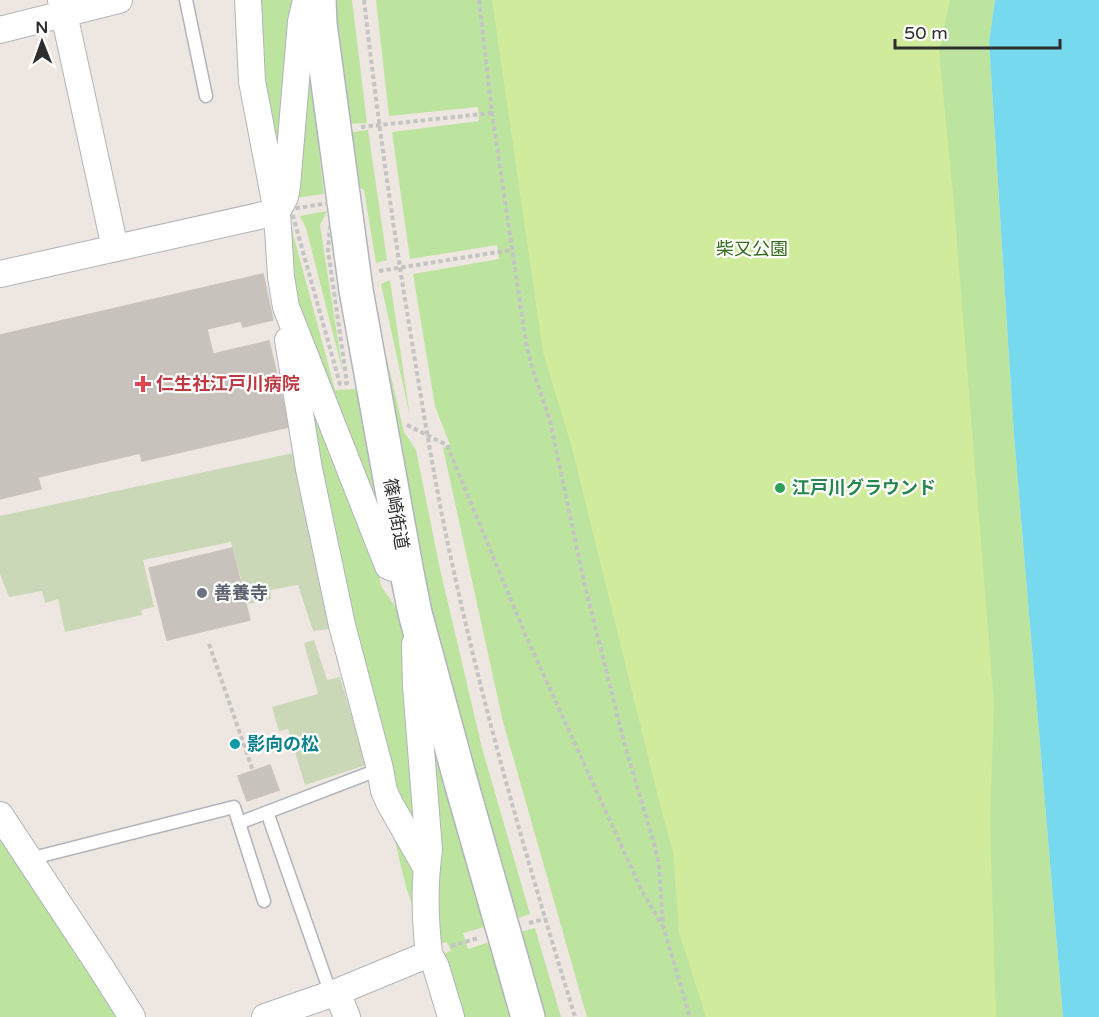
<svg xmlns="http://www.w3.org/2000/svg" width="1099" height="1017" font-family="'Varela Round','Noto Sans JP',sans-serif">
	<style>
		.green { fill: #bce49e }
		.cemetery { fill: #cad8b8 }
		.pitch { fill: #d0eb9b }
		.water { fill: #76d9ee }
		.building { fill: #c7c2bc; stroke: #cac3ba; stroke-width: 1.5 }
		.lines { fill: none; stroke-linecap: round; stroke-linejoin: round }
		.lane-casing { stroke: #b1b4bd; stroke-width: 15 }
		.street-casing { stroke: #b1b4bd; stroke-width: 28 }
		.secondary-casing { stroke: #b1b4bd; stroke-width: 36 }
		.path { stroke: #c4c4c4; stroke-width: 4; stroke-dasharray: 4.5 3; stroke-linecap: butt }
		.lane { stroke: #fff; stroke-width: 12 }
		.street { stroke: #fff; stroke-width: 26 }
		.secondary { stroke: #fff; stroke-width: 33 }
		.health-dot { fill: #e0444e; stroke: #fff; stroke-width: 2 }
		.leisure-dot { fill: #2e9e5b; stroke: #fff; stroke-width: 2 }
		.worship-dot { fill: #6b7280; stroke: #fff; stroke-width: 2 }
		.culture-dot { fill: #0f9aa8; stroke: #fff; stroke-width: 2 }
		.labels { text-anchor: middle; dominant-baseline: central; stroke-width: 4.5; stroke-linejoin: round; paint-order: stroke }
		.park-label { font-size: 18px; fill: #346c1c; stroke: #fff }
		.health-label { font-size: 18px; font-weight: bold; fill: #be3a42; stroke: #fff; text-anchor: start }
		.leisure-label { font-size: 18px; font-weight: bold; fill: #27864d; stroke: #fff; text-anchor: start }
		.street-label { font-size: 18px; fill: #2e2e2e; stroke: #fff }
		.worship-label { font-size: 18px; font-weight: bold; fill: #5b616d; stroke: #fff; text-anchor: start }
		.culture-label { font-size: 18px; font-weight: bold; fill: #0d838f; stroke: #fff; text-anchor: start }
	</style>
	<rect width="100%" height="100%" fill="#eee7e1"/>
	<path class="green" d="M255 0H296L283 181 269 128Z
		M334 0H352L367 123 350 124 349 111H346Z
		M376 0H995L989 42 1014 435 1063 1017H587L503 722 443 448 450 445 435 406 413 274 499 259 497 245 410 259 392 132 479 121 478 107 389 116Z
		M307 46 324 194 294 198Z
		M368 130 387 260 376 263 364 190 358 187 353 155 355 154 352 132Z
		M327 211 320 225 343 373 306 228 300 216Z
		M291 226 335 390 355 389 360 394 389 544 292 298Z
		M390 280 410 417 381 284Z
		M376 313 404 432 416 450 440 569 482 748 530 914 512 920 439 650 419 555Z
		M296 352 373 544 381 586 404 619 423 851 393 796 350 629Z
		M424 699 488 926 463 933 468 949 492 941 517 1017H460L439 955 451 951 447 942 434 945Z
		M392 829 420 873 422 935 406 887Z
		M0 830 123 1017H0Z
		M535 928 561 1017H542L516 933Z"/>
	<path class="cemetery" d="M293 453 330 629 313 631 298 585 270 590 271 599 248 604 231 542 143 560 154 607 141 610 142 615 65 632 58 599 45 603 42 591 9 597 0 574V516Z
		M314 640 327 680 340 677 366 765 305 785 288 729 279 731 272 707 318 694 304 643Z"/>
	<path class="pitch" d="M492 0H950L939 50 954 205 994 704 990 819 996 1017H706L679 933 673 852 660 805 572 448 543 352Z"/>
	<path class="water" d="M995 0H1099V1017H1063L1014 435 989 42Z"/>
	<path class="building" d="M263 274 273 320 243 327 241 321 207 329 213 354 269 341 289 427 142 461 140 453 38 477 41 489 0 499V335Z
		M232 548 250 620 167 640 149 568Z
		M270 765 279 790 247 801 238 776Z"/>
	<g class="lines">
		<g class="lane-casing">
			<path id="lane" d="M186 0 206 96
				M267 812 327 983 337 992
				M239 823 264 901
				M29 859 234 807 239 823 380 769"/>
		</g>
		<g class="street-casing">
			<path id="street" d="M61 0 115 248
				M248 0 252 81 277 212 281 277 286 307 388 566 407 573
				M0 30 119 0
				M0 274 277 212 285 197 287 186 301 22 306 0
				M288 340 309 469 342 625 380 769 384 791 390 804 427 869
				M0 815 103 971 132 1017
				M429 954 436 967 451 1017
				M337 992 347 1017
				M265 1017 337 992 429 954C425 920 424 884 429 850L416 686 415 644"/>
		</g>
		<g class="secondary-casing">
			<path id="secondary" d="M319 0 320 24 356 290 407 573 415 613 460 779 528 1017"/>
		</g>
		<path class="path" d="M364 0C377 114 393 228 412 342 424 416 436 490 452 563 485 716 529 867 575 1017
			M479 0 492 113 526 343 532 367 550 421 584 582 624 742 655 847 659 866 663 926 690 1017
			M361 127 492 113
			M329 203 331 215 328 250 347 383 340 384 291 209Z
			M379 271 511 250
			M407 425 447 445 525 634 642 891 662 925
			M209 644 253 771
			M529 923 545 919
			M451 946 478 938"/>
		<use href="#lane" class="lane"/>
		<use href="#street" class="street"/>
		<use href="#secondary" class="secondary"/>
	</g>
	<path class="health-dot" d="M140 375h6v6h6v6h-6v6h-6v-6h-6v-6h6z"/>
	<circle class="leisure-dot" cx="780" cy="488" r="6"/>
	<circle class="worship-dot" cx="202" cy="593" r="6"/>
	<circle class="culture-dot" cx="235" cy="744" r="6"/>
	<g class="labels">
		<g class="park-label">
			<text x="752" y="249">柴又公園</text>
		</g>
		<g class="health-label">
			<text x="156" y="384">仁生社江戸川病院</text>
		</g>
		<g class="leisure-label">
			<text x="792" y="488">江戸川グラウンド</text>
		</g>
		<g class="street-label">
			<text transform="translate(396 514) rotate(80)">篠崎街道</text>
		</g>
		<g class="worship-label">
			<text x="214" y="593">善養寺</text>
		</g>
		<g class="culture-label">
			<text x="247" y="744">影向の松</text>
		</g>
	</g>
	<g transform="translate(42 42) rotate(359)" stroke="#ffffff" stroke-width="4.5" paint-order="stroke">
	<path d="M0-4.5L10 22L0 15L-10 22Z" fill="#2e2e2e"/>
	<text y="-9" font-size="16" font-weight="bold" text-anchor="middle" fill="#2e2e2e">N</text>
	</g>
	<path d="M895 39v9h165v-9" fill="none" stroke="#2e2e2e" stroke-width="3"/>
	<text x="904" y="39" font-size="18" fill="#2e2e2e" stroke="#ffffff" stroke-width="4.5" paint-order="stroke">50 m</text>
</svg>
